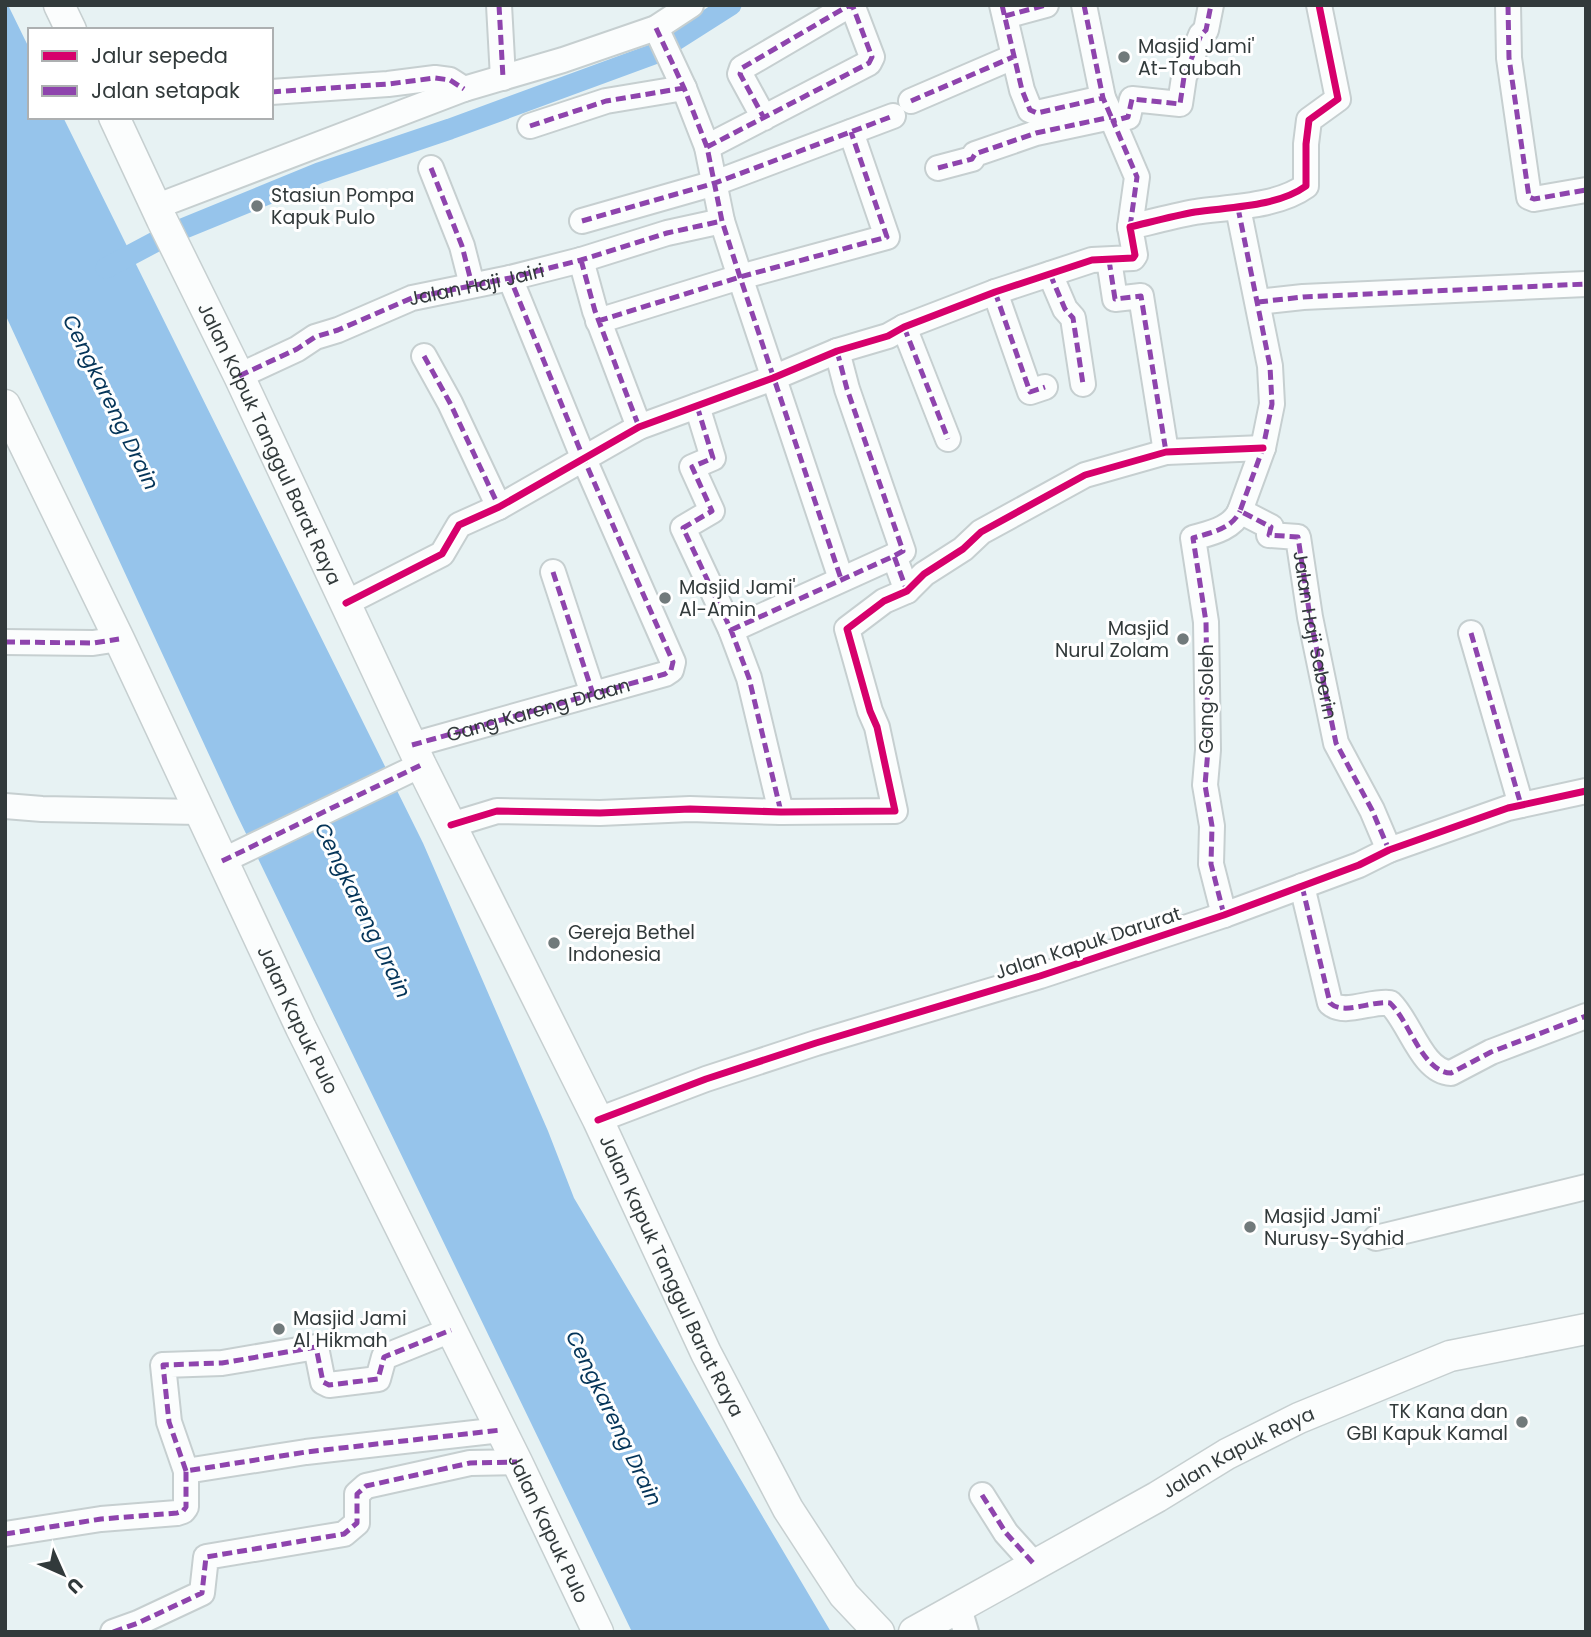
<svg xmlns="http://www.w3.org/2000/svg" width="1591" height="1637" font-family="Poppins,sans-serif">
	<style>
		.water { fill: #96c4eb }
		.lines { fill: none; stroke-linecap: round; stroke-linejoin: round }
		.canal { stroke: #96c4eb; stroke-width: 21 }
		.minor-casing { stroke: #c6cfd0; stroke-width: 28 }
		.major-casing { stroke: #c6cfd0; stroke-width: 33 }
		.minor { stroke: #fbfdfd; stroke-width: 24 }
		.major { stroke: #fbfdfd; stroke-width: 30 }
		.quiet { stroke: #8e44ad; stroke-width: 5; stroke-dasharray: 10 5; stroke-linecap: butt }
		.cycleway-casing { stroke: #fff; stroke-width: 11 }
		.cycleway { stroke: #d6006c; stroke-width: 7 }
		.poi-dot { fill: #717a7b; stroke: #fff; stroke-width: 2.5 }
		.labels { text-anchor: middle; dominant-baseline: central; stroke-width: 6; stroke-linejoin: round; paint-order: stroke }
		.poi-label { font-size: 19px; fill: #323a3b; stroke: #fff; text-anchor: start }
		.street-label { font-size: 19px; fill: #323a3b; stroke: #fff }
		.water-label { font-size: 21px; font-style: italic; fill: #053559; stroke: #fff }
	</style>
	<rect width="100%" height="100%" fill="#e7f2f3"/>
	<path class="water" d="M5 5H8L30 50V117H63L423 843 548 1131 574 1198 831 1632H632L236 813 5 314Z"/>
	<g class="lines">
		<path class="canal" d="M106 268 170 234 319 173 450 129 654 54 731 5"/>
		<g class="minor-casing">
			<g id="minor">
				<path d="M499 5 503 78"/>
				<path d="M1002 5 1022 90 1030 110 1037 113 1103 98"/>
				<path d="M1084 5 1103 98 1110 113"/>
				<path d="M1508 5 1509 58 1529 197 1534 199 1586 190"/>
				<path d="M1005 16 1046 5"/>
				<path d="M656 28 684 88 707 147 722 221 740 277 841 579"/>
				<path d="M271 92 388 84 435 78 450 80 464 89"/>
				<path d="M911 101 1013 57"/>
				<path d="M530 126 606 101 684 88"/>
				<path d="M707 147 869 63 872 57 853 7 848 6 742 68 740 74 764 118"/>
				<path d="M431 168 462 246 472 285"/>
				<path d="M938 168 972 159 975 154 1036 133 1111 117"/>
				<path d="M155 207 464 89 563 60 656 28 691 5"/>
				<path id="s1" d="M1238 208 1270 366 1272 404 1263 448 1240 511 1271 527 1269 535 1298 537 1310 617 1336 743 1372 810 1389 850"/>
				<path d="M582 221 715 183 893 116"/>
				<path d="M1130 227 1137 177 1113 121 1128 117 1132 99 1180 104 1184 77 1201 35 1206 30 1211 5"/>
				<path d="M581 260 595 311 639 427"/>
				<path d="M1109 260 1115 299 1141 296 1166 452"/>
				<path d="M1050 274 1065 309 1073 318 1083 384"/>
				<path d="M995 292 1030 392 1045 387"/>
				<path d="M1258 302 1303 297 1586 284"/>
				<path d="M598 321 740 277 887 237 851 132"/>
				<path d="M904 327 948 439"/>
				<path d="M837 351 847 389 903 551 894 556"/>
				<path d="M424 356 450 403 499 507"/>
				<path id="s2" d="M239 376 297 349 315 337 338 330 412 298 510 278 581 260 667 233 722 221"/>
				<path d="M697 406 713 458 692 467 712 511 683 528 731 630 749 678 781 812"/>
				<path d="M553 572 593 694"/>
				<path d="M346 603 442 554 459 525 499 507 639 427 773 378 837 351 888 336 904 327 995 292 1092 260 1133 258 1135 255 1130 227C1151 222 1173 216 1195 212 1229 207 1277 207 1306 186V144L1309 120 1338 99 1319 5"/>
				<path d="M731 630 894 556 907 591"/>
				<path d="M1471 633 1521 805"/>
				<path d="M5 642 93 643 119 639"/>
				<path id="s3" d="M412 745 665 674 671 670 673 662 583 457 510 278"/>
				<path d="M5 806 42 809 199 812"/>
				<path d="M451 825 497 811 600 813 690 809 781 812 895 811 877 727 870 711 847 629 884 601 907 591 924 574 963 549 981 532 1085 475 1166 452 1263 448"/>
				<path d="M222 861 421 765"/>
				<path d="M1302 886 1330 1003C1344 1016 1372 1000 1390 1003 1410 1022 1422 1072 1451 1073L1491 1052 1586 1016"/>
				<path d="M1224 915 1211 864 1212 826 1205 785 1208 750 1206 622 1193 538C1210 533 1232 529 1240 511"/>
				<path d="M598 1120 706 1079 816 1043 1040 976 1224 915 1359 865 1389 850 1508 808 1586 791"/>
				<path d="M1376 1238 1586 1187"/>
				<path d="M186 1471 169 1422 163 1365 222 1363 316 1347 323 1382 329 1385 378 1379 384 1357 451 1330"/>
				<path d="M982 1495 1006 1533 1034 1564"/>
				<path d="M5 1534 101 1519 177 1513 183 1511 186 1507V1471L306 1452 501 1430"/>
				<path d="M959 1608 966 1632"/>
				<path d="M113 1632 138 1623 202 1593 206 1557 344 1534 357 1523V1494L366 1486 470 1463 517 1462"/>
			</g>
		</g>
		<g class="major-casing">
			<g id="major">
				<path d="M59 5 71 30"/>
				<path id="s4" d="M114 117 162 220 239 376 421 765 598 1120 706 1353 788 1509 844 1595 879 1632"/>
				<path id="s5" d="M5 405 119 639 301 1028 517 1462 598 1632"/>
				<path id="s6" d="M914 1632 1157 1497 1227 1454 1299 1418 1450 1356 1586 1329"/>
			</g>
		</g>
		<use href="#minor" class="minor"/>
		<use href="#major" class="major"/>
		<path class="quiet" d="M499 5 503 78
			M1002 5 1022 90 1030 110 1037 113 1103 98
			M1084 5 1103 98 1113 121
			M1508 5 1509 58 1529 197 1534 199 1586 190
			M1005 16 1046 5
			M656 28 684 88 707 147 722 221 740 277 841 579
			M271 92 388 84 435 78 450 80 464 89
			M911 101 1013 57
			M530 126 606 101 684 88
			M707 147 869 63 872 57 853 7 848 6 742 68 740 74 764 118
			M431 168 462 246 472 285
			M938 168 972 159 975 154 1036 133 1111 117
			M1238 208 1270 366 1272 404 1263 448 1240 511 1271 527 1269 535 1298 537 1310 617 1336 743 1372 810 1389 850
			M582 221 715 183 893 116
			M1130 227 1137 177 1113 121 1128 117 1132 99 1180 104 1184 77 1201 35 1206 30 1211 5
			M581 260 595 311 639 427
			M1109 260 1115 299 1141 296 1166 452
			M1050 274 1065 309 1073 318 1083 384
			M995 292 1030 392 1045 387
			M1258 302 1303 297 1586 284
			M598 321 740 277 887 237 851 132
			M904 327 948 439
			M837 351 847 389 903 551 894 556
			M424 356 450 403 499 507
			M239 376 297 349 315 337 338 330 412 298 510 278 581 260 667 233 722 221
			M697 406 713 458 692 467 712 511 683 528 731 630 749 678 781 812
			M553 572 593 694
			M731 630 894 556 907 591
			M1471 633 1521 805
			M5 642 93 643 119 639
			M412 745 665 674 671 670 673 662 583 457 510 278
			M222 861 421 765
			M1302 886 1330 1003C1344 1016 1372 1000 1390 1003 1410 1022 1422 1072 1451 1073L1491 1052 1586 1016
			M1224 915 1211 864 1212 826 1205 785 1208 750 1206 622 1193 538C1210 533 1232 529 1240 511
			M186 1471 169 1422 163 1365 222 1363 316 1347 323 1382 329 1385 378 1379 384 1357 451 1330
			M982 1495 1006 1533 1034 1564
			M5 1534 101 1519 177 1513 183 1511 186 1507V1471L306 1452 501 1430
			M113 1632 138 1623 202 1593 206 1557 344 1534 357 1523V1494L366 1486 470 1463 517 1462"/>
		<g class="cycleway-casing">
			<path id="cycleway" d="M346 603 442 554 459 525 499 507 639 427 773 378 837 351 888 336 904 327 995 292 1092 260 1133 258 1135 255 1130 227C1151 222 1173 216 1195 212 1229 207 1277 207 1306 186V144L1309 120 1338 99 1319 5
				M451 825 497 811 600 813 690 809 781 812 895 811 877 727 870 711 847 629 884 601 907 591 924 574 963 549 981 532 1085 475 1166 452 1263 448
				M598 1120 706 1079 816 1043 1040 976 1224 915 1359 865 1389 850 1508 808 1586 791"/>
		</g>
		<use href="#cycleway" class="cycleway"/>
	</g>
	<g class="poi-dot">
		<circle cx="1124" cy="57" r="7"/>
		<circle cx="257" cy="206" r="7"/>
		<circle cx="665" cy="598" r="7"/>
		<circle cx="1183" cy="639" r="7"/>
		<circle cx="554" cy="943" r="7"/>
		<circle cx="1250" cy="1227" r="7"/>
		<circle cx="279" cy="1329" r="7"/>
		<circle cx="1522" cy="1422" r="7"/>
	</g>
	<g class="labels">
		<g class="poi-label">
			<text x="1138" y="46">Masjid Jami'<tspan x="1138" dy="22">At-Taubah</tspan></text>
			<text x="271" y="195">Stasiun Pompa<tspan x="271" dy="22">Kapuk Pulo</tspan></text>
			<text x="679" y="587">Masjid Jami'<tspan x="679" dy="22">Al-Amin</tspan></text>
			<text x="1169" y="628" text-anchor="end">Masjid<tspan x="1169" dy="22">Nurul Zolam</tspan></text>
			<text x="568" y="932">Gereja Bethel<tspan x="568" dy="22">Indonesia</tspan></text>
			<text x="1264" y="1216">Masjid Jami'<tspan x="1264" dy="22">Nurusy-Syahid</tspan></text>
			<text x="293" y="1318">Masjid Jami<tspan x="293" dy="22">Al Hikmah</tspan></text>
			<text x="1508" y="1411" text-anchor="end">TK Kana dan<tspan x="1508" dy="22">GBI Kapuk Kamal</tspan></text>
		</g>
		<g class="street-label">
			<text stroke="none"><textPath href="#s2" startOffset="256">Jalan Haji Jairi</textPath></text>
			<text stroke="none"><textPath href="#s4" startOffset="362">Jalan Kapuk Tanggul Barat Raya</textPath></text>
			<text stroke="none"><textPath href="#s1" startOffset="483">Jalan Haji Saberin</textPath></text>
			<text transform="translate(1206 699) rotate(-90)">Gang Soleh</text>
			<text stroke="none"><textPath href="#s3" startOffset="131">Gang Kareng Draan</textPath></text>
			<text transform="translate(1088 943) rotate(-18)">Jalan Kapuk Darurat</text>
			<text stroke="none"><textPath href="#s5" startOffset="681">Jalan Kapuk Pulo</textPath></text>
			<text stroke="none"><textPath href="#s4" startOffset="1286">Jalan Kapuk Tanggul Barat Raya</textPath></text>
			<text stroke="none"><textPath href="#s6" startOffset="371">Jalan Kapuk Raya</textPath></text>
			<text stroke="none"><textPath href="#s5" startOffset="1248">Jalan Kapuk Pulo</textPath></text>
		</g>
		<g class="water-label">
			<text transform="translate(111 402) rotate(64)">Cengkareng Drain</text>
			<text transform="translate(363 910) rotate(64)">Cengkareng Drain</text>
			<text transform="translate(614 1418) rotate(64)">Cengkareng Drain</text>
		</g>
	</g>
	<rect width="1591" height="1637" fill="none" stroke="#323a3b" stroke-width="14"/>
	<rect x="28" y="28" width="245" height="91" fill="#ffffff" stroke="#adb0b1" stroke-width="2"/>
	<rect x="42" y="51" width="35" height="10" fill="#d6006c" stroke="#adb0b1" stroke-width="2"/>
	<text x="91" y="63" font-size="21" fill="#323a3b">Jalur sepeda</text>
	<rect x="42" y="86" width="35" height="10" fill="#8e44ad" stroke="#adb0b1" stroke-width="2"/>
	<text x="91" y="98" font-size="21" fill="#323a3b">Jalan setapak</text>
	<g transform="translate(63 1574) rotate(135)" stroke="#ffffff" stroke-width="5" paint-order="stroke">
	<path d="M0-5L12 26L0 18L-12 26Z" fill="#323a3b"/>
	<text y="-10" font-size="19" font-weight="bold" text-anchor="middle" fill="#323a3b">U</text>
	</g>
</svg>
